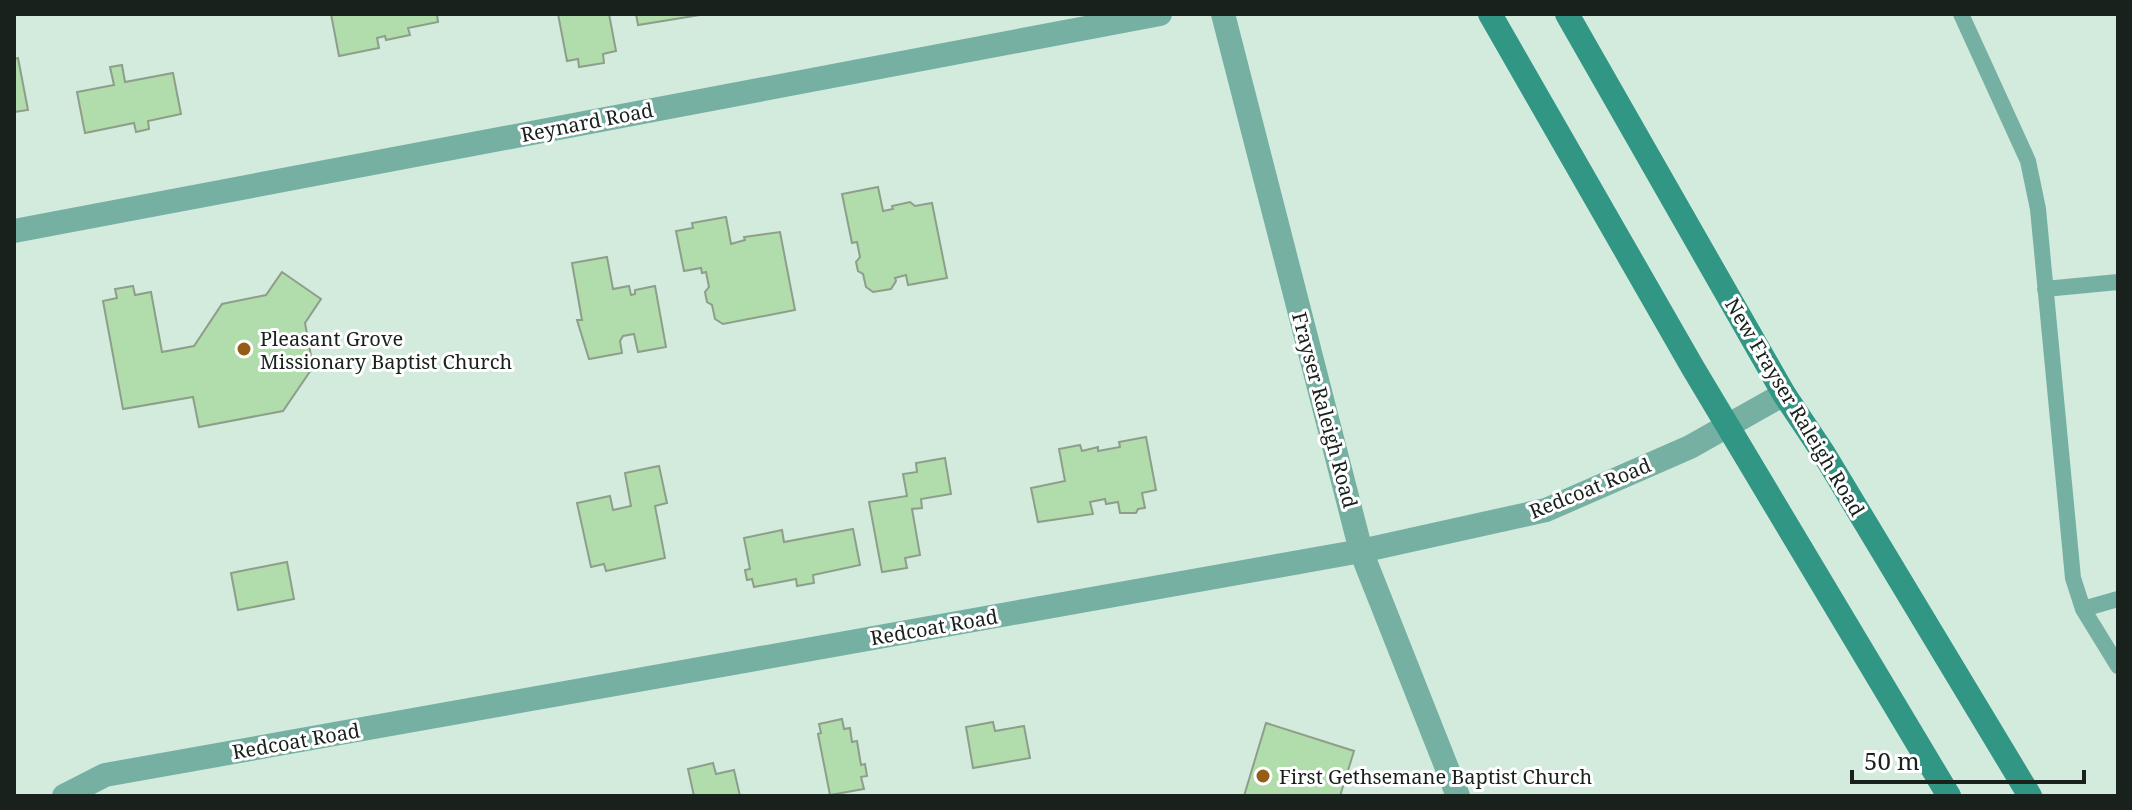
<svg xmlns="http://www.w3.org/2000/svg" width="2132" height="810" font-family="'Noto Serif',serif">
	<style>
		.building { fill: #b1dcab; stroke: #8e9e8b; stroke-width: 2 }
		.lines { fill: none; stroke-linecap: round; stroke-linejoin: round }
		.service { stroke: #76b0a3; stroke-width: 16 }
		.minor { stroke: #76b0a3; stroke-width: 24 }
		.secondary { stroke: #319684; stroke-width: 24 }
		.poi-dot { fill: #955e16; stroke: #fff; stroke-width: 3 }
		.labels { text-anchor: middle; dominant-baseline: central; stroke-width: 6; stroke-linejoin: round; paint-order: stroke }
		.street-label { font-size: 20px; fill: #18211c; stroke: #fff }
		.poi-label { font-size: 20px; fill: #18211c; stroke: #fff; text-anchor: start }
	</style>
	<rect width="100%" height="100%" fill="#d2ebdc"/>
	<path class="building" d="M331 14H437L438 22 408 28 410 35 386 40 385 36 377 38 379 48 339 56Z
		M558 14H609L616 51 603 54 604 63 579 67 578 59 567 61Z
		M636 14H706L638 25Z
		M18 58 28 110 14 112V59Z
		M122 65 125 82 173 73 181 114 148 121 149 129 136 132 134 123 85 133 77 92 114 85 110 67Z
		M878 187 883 211 893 209 892 206 910 202 915 206 932 203 947 278 908 285 906 275 895 278 896 281 891 289 873 292 866 287 863 274 858 271 856 262 860 257 857 242 852 243 842 194Z
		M726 217 731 244 745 240 744 237 780 232 795 310 723 324 715 319 712 305 707 302 705 292 709 287 706 272 702 273 701 268 684 271 676 231 693 228 692 223Z
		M607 257 613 289 629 286 631 295 635 294V290L655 286 666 347 638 352 634 334 623 336 620 341 622 353 589 359 577 320H582L572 263Z
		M282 272 321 299 305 323 313 367 283 411 199 427 193 397 123 409 103 301 117 298 115 289 133 286 135 295 151 292 162 352 194 346 222 304 266 295Z
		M1146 437 1156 490 1142 493 1145 508 1138 509 1136 513H1120L1118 502 1106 504 1105 499 1090 502 1093 514 1038 522 1031 488 1065 481 1059 449 1080 445 1082 451 1098 447V451L1120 447 1119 442Z
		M945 458 951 494 921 499 922 508 912 509 920 555 905 558 907 568 882 572 869 502 907 496 903 474 917 472 916 463Z
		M659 466 667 503 655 506 665 558 606 571 604 564 591 567 577 503 610 496 613 510 631 506 625 473Z
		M853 529 860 565 813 575 814 583 797 586 796 579 754 587 752 579 747 580 745 570 750 569 744 538 782 530 784 542Z
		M287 562 294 599 238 610 231 573Z
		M842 719 844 729 850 728 852 742 857 741 861 765 865 764 867 776 861 777 864 789 830 795 818 734 821 733 819 724Z
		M993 722 995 731 1024 726 1030 758 973 768 966 727Z
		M1266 723 1354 751 1340 796H1244Z
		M713 763 716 774 734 770 740 796H694L688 769Z"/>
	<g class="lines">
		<path class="service" d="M1961 14 2028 161 2038 209 2073 578 2083 609 2118 666
			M2045 289 2118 282
			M2083 609 2118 599"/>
		<path class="minor" d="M1223 14 1361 551 1458 796
			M14 231 1160 14
			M64 796 105 775 1361 551 1546 510 1690 447 1784 394"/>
		<path class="secondary" d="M1490 14 1693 368 1949 796
			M1567 14 1784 394 1824 454 2030 796"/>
	</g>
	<g class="poi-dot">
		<circle cx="244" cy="349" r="8"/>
		<circle cx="1263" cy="776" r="8"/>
	</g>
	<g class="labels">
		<g class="street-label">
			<text transform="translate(587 122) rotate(-11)">Reynard Road</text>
			<text transform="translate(1795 407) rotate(59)">New Frayser Raleigh Road</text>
			<text transform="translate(1325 410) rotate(75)">Frayser Raleigh Road</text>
			<text transform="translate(1590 488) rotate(-22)">Redcoat Road</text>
			<text transform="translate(934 627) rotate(-10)">Redcoat Road</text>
			<text transform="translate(296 741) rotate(-10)">Redcoat Road</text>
		</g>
		<g class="poi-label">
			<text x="260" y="338">Pleasant Grove<tspan x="260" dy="23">Missionary Baptist Church</tspan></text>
			<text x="1279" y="776">First Gethsemane Baptist Church</text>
		</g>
	</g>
	<rect width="2132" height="810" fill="none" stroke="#18211c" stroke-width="32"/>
	<path d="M1852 770v12h232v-12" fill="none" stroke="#18211c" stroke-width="4"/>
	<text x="1864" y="770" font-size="24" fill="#18211c" stroke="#ffffff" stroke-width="6" paint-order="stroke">50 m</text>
</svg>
